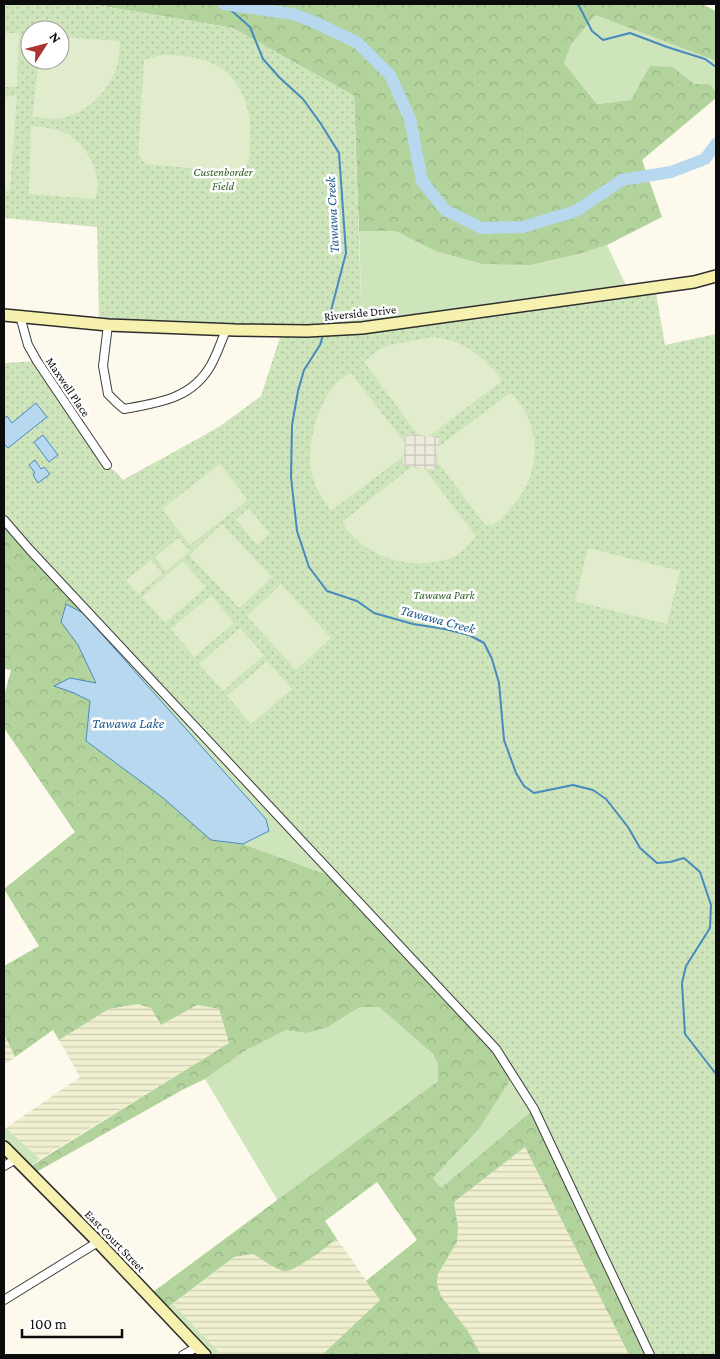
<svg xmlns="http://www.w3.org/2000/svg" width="720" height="1359" font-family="'Crimson Pro',serif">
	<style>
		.farmland { fill: url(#farmland-rules) }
		.grass { fill: #cee4bb }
		.forest { fill: url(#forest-crowns) }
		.park { fill: url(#park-dots); fill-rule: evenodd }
		.pitch { fill: #e0eccb }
		.plaza { fill: url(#plaza-grid) }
		.water { fill: #b7d8ef; stroke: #468abe }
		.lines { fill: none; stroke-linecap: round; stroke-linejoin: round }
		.stream { stroke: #468abe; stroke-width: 2 }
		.river { stroke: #b7d8ef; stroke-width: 12 }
		.minor-casing { stroke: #3f3f3f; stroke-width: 10 }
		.secondary-casing { stroke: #2e2e2e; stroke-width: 14 }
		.minor { stroke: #fff; stroke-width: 8 }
		.secondary { stroke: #f6f1af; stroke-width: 11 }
		.labels { text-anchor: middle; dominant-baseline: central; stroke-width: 5; stroke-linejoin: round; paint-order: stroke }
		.park-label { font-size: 12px; font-style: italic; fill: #2e5d24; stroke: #fff }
		.street-label { font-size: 12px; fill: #0c0c0c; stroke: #fff }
		.water-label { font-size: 14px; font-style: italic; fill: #235d90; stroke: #fff }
	</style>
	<defs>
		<pattern id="farmland-rules" width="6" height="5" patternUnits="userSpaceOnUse" patternTransform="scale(1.25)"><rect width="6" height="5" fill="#f0efd0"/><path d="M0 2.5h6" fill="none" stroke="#cdccb1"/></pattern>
		<pattern id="forest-crowns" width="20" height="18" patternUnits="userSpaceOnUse" patternTransform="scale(1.25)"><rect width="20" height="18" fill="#b2d39c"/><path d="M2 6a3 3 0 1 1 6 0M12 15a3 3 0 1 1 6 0" fill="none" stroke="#98b485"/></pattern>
		<pattern id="park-dots" width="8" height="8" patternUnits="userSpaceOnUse" patternTransform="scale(1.25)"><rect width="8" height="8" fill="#cee4bb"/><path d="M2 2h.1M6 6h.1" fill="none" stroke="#b0c2a0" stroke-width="1.8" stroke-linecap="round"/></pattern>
		<pattern id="plaza-grid" width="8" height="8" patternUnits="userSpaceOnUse" patternTransform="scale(1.25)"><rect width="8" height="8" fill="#ece9dd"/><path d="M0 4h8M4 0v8" fill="none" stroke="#c9c7bc"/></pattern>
	</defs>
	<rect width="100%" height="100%" fill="#fdfaed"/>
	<path class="farmland" d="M138 1004 152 1008 161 1025 197 1005 219 1009 229 1043 40 1159 6 1128 80 1077 59 1040 109 1009Z
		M4 1034 15 1057 4 1065Z
		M525 1147 629 1355H481L468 1331 441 1296 437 1284 438 1274 457 1242 458 1227 454 1202Z
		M337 1239 380 1300 322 1355H222L173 1304 234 1257 253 1254 272 1266 297 1267Z"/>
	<path class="grass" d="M595 15 716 61V92L710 84H694L673 67 631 100 597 104 564 63 571 45Z
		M396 230 435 251 531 265 583 253 607 245 629 292 362 328 359 231Z
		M85 609 336 878 243 844 269 831 83 613Z
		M360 1007H379L433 1054 438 1064V1081L278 1201 205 1079 245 1051 286 1030 305 1033 343 1017Z
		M513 1076 534 1109 441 1188 433 1178 479 1129Z
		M6 1128 40 1159 26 1169 4 1147V1129Z
		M173 1304 222 1355H205L163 1311Z"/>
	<path class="forest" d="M90 4H702L716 11V61L595 15 571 45 564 63 597 104 631 100 650 66 673 67 694 84H710L716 92V98L642 160 662 217 607 245 583 253 531 265 483 264 435 251 396 231H359L354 96 233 28Z
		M4 520 85 609 83 613 66 605 61 622 78 645 96 684 54 686 74 693 90 701 86 741 162 797 211 840 243 844 336 878 496 1049 513 1076 479 1129 433 1178 441 1188 534 1109 650 1355H629L525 1147 454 1202 458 1227 457 1242 438 1274 437 1284 441 1296 468 1331 481 1355H322L380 1300 366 1281 417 1240 377 1182 325 1221 337 1239C326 1246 296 1272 284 1271 276 1270 260 1258 253 1254L234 1257 163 1311 149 1295 438 1081V1064L433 1054 379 1007H360L326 1028 305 1033 286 1030 245 1051 205 1079 184 1089 31 1175 26 1169 229 1043 219 1009 197 1005 161 1025 151 1008 138 1004 109 1009 59 1040 53 1030 15 1057 4 1034V966L39 946 4 889 75 832 4 728V696L11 670 4 669Z"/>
	<path class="park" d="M4 4H90L233 28 354 96 362 328 655 288 665 345 716 334V1355H650L534 1109 496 1049 4 520V363L37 361 107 465 117 473 123 480 219 427 261 396 282 331 99 324 97 227 4 218ZM30 30H60V60H30Z"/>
	<path class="pitch" d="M4 33H19L17 87H4Z
		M60 37 120 41C119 52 119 62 115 72 105 96 82 117 56 119 48 119 40 117 32 117L39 60H60Z
		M161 55C178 55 198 56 214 64 239 77 251 105 250 132 249 140 251 151 249 159 248 163 244 168 242 173L145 164 138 155 144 60Z
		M17 95 10 191H4V97Z
		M31 126C42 127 53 128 63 132 83 140 98 166 98 187 97 191 96 195 96 199L29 194Z
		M433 337C443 339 454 340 464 346 478 354 493 367 502 381L428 437 418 435 364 362 377 351 389 345Z
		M351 373 405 443 404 456 331 511C322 498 313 485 311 469 307 445 317 406 333 387 337 381 345 377 351 373Z
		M510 393C534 412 541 452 529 479 525 490 518 500 510 509 502 518 498 524 486 526L437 461 438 447Z
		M220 464 248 500 190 545 162 509Z
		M411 467 424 468 476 536C471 542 466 549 460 553 453 559 444 560 435 562 399 568 361 553 342 522Z
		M249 508 270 534 257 545 236 519Z
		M222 524 272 577 239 608 189 555Z
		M178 538 190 551 166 571 155 557Z
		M588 548 680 571 667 624 575 601Z
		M151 560 163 574 138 594 126 580Z
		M183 561 206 587 165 623 142 597Z
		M281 584 331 638 296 670 247 616Z
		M211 595 234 623 194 657 171 629Z
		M240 628 264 655 223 691 199 664Z
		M267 661 292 689 251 724 227 696Z"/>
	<path class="plaza" d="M407 433 439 438 435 470 402 465Z"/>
	<path class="water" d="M36 403 47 417 8 448 4 444V419L7 416 12 423Z
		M43 435 58 455 49 462 34 442Z
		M35 460 41 469 44 467 50 474 38 483 33 475 35 473 29 465Z
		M66 604 83 613 266 819 269 831 243 844 211 840 162 797 86 741 90 701 74 693 54 686 70 678 96 683 78 645 61 622Z"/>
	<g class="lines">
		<path class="stream" d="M224 4 250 27 263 59 280 78 303 99 321 124 339 153 346 253 327 326
			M578 4 592 31 603 40 630 33 667 47 705 59 716 67
			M323 335 320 345 304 370 298 391 292 425 291 477 297 531 309 567 327 591 357 601 374 613 413 624 445 629 469 635 484 643 492 659 499 683 504 740 516 773 524 786 534 793 573 785 593 790 606 799 628 827 640 848 657 863 670 862 684 858 700 872 711 905 710 928 686 966 682 983 685 1034 716 1074"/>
		<path class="river" d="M224 4 293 14 314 22 358 43 390 75 410 119 422 181 445 210 481 228 523 227 576 211 622 180 671 172 705 159 716 144"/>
		<g class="minor-casing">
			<path id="minor" d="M20 316 28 345 37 361 107 465
				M108 325 103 366 108 394 117 403 124 409C158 403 192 399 211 365 217 354 221 342 226 330
				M4 520 30 550 496 1049 534 1109 650 1355
				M4 1166 16 1159
				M4 1300 98 1242
				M183 1355 197 1347"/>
		</g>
		<g class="secondary-casing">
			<path id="secondary" d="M4 315 108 325 235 330 307 331 362 328 694 282 716 276
				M4 1147 98 1242 205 1355"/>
		</g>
		<use href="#minor" class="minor"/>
		<use href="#secondary" class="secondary"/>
	</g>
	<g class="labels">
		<g class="park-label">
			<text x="223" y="172">Custenborder<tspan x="223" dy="14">Field</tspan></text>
			<text x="444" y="595">Tawawa Park</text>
		</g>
		<g class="street-label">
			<text transform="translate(360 313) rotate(-6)">Riverside Drive</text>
			<text transform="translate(68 387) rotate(56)">Maxwell Place</text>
			<text transform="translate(115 1241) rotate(46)">East Court Street</text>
		</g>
		<g class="water-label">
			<text transform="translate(332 215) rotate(-93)">Tawawa Creek</text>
			<text transform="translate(438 619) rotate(15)">Tawawa Creek</text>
			<text x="128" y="723">Tawawa Lake</text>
		</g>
	</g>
	<rect width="720" height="1359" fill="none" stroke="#0c0c0c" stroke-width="10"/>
	<g transform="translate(45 45) rotate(54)"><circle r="24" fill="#ffffff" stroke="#9e9e9e"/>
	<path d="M0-4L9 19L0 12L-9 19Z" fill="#ad3335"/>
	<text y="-8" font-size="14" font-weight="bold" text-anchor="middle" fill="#0c0c0c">N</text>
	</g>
	<path d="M22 1329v8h100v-8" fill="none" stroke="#0c0c0c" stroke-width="2.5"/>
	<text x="30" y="1329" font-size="15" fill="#0c0c0c" stroke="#ffffff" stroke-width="4" paint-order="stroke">100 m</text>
</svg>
